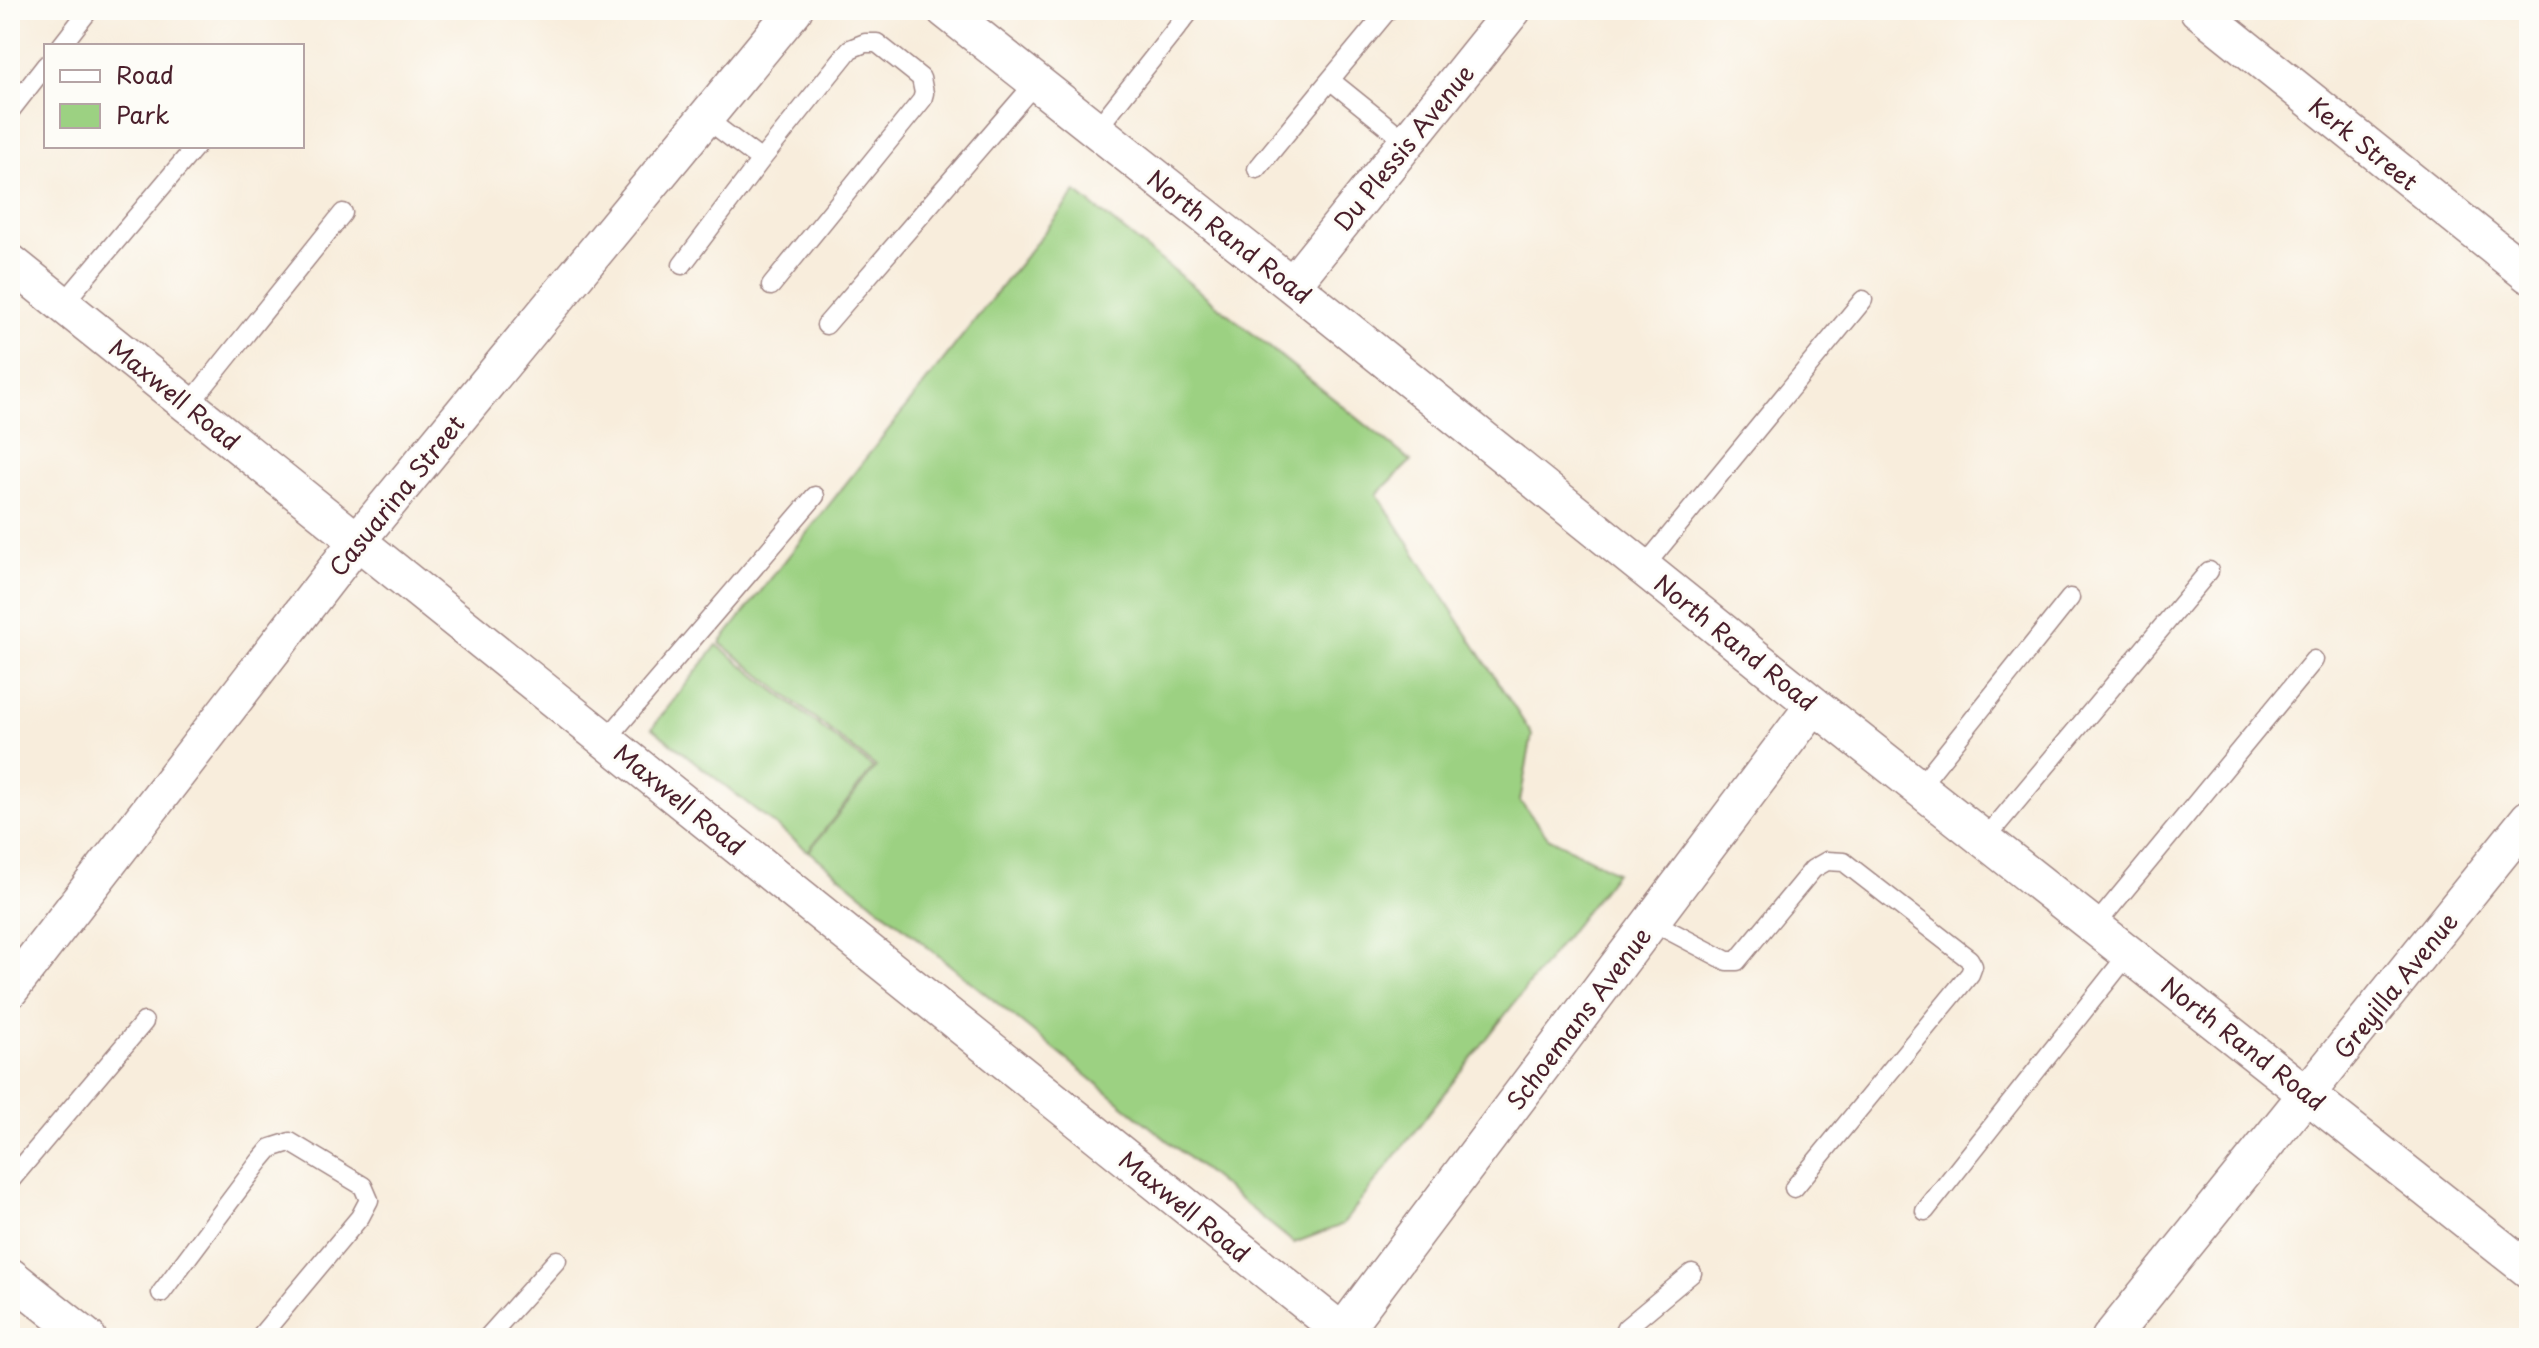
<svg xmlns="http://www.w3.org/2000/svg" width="2539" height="1348" font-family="'Playpen Sans',sans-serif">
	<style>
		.green { fill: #9cd182; stroke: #737856; stroke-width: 2 }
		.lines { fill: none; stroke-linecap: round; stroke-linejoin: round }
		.lane-casing { stroke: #a18684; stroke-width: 21 }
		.street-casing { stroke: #a18684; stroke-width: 39 }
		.lane { stroke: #fff; stroke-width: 18 }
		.street { stroke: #fff; stroke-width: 36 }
		.labels { text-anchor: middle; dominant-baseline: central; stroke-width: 6; stroke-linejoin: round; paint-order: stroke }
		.street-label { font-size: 24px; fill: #4a1f2b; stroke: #fdfcf7 }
	</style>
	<rect width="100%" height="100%" fill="#fdfcf7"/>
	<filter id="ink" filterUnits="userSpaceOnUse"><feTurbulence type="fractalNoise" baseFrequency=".0125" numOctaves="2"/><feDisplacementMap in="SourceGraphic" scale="16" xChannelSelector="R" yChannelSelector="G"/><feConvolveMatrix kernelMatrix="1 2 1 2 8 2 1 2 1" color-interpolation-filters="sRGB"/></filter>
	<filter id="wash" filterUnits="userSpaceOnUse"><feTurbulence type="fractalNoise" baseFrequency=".006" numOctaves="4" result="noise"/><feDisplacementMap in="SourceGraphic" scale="32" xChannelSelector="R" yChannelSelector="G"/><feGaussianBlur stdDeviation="1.8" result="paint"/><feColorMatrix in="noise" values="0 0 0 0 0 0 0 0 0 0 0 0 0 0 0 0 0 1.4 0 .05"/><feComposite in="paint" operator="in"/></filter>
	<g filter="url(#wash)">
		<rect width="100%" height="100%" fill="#f8eddc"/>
		<path class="green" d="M1076 192 1411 461 1377 494 1532 735 1520 801 1548 837 1616 872 1342 1225 1294 1243 809 851 876 767 720 643Z
			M717 645 873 768 808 851 652 728Z"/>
	</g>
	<g filter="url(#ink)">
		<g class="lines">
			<g class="lane-casing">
				<path id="lane" d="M1388 10 1330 80 1407 142
					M61 46 89 10
					M10 111 46 65
					M705 118 761 160 850 49 865 43H877L921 78 924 93 922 100 771 286
					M1096 130 1191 10
					M1257 169 1330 80
					M682 265 761 160
					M63 304 196 146
					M826 325 1036 82
					M189 405 343 213
					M1643 568 1863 300
					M606 740 815 496
					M1919 787 2070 598
					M1985 839 2209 571
					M1651 921 1727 961H1737L1813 869 1827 861 1844 862 1969 959 1973 966 1970 974 1794 1188
					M2095 926 2314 660
					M10 1181 144 1022
					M1925 1211 2130 952
					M161 1293 260 1161 271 1148 290 1142 363 1186 369 1200 360 1217 259 1338
					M487 1338 557 1260
					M1621 1338 1626 1328 1692 1273"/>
			</g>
			<g class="street-casing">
				<path id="street" d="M945 10 1292 285 1814 705 2529 1270
					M2198 10 2529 275
					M10 262 1350 1338
					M1292 285 1513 10
					M10 990 358 540 794 10
					M10 1276 88 1338
					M1342 1332 1814 705
					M2110 1338 2529 818"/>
			</g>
			<use href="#lane" class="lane"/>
			<use href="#street" class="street"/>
		</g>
	</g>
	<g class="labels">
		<g class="street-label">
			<text transform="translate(2364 143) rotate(39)">Kerk Street</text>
			<text transform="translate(1403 147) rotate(-51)">Du Plessis Avenue</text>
			<text transform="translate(1230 236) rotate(38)">North Rand Road</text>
			<text transform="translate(175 394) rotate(39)">Maxwell Road</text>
			<text transform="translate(396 495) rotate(-51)">Casuarina Street</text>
			<text transform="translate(1736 642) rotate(39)">North Rand Road</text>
			<text transform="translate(680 799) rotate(39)">Maxwell Road</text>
			<text transform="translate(2395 985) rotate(-51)">Greyilla Avenue</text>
			<text transform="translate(1578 1018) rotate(-53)">Schoemans Avenue</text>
			<text transform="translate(2244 1043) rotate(38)">North Rand Road</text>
			<text transform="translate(1185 1206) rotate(39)">Maxwell Road</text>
		</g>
	</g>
	<rect width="2539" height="1348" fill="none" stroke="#fdfcf7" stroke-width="40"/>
	<rect x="44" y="44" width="260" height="104" fill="#fdfcf7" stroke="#b5a4a5" stroke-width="2"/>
	<rect x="60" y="70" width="40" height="12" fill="#ffffff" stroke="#b5a4a5" stroke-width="2"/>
	<text x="116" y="84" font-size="24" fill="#4a1f2b">Road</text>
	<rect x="60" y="104" width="40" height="24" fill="#9cd182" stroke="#b5a4a5" stroke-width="2"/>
	<text x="116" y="124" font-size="24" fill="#4a1f2b">Park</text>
</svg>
